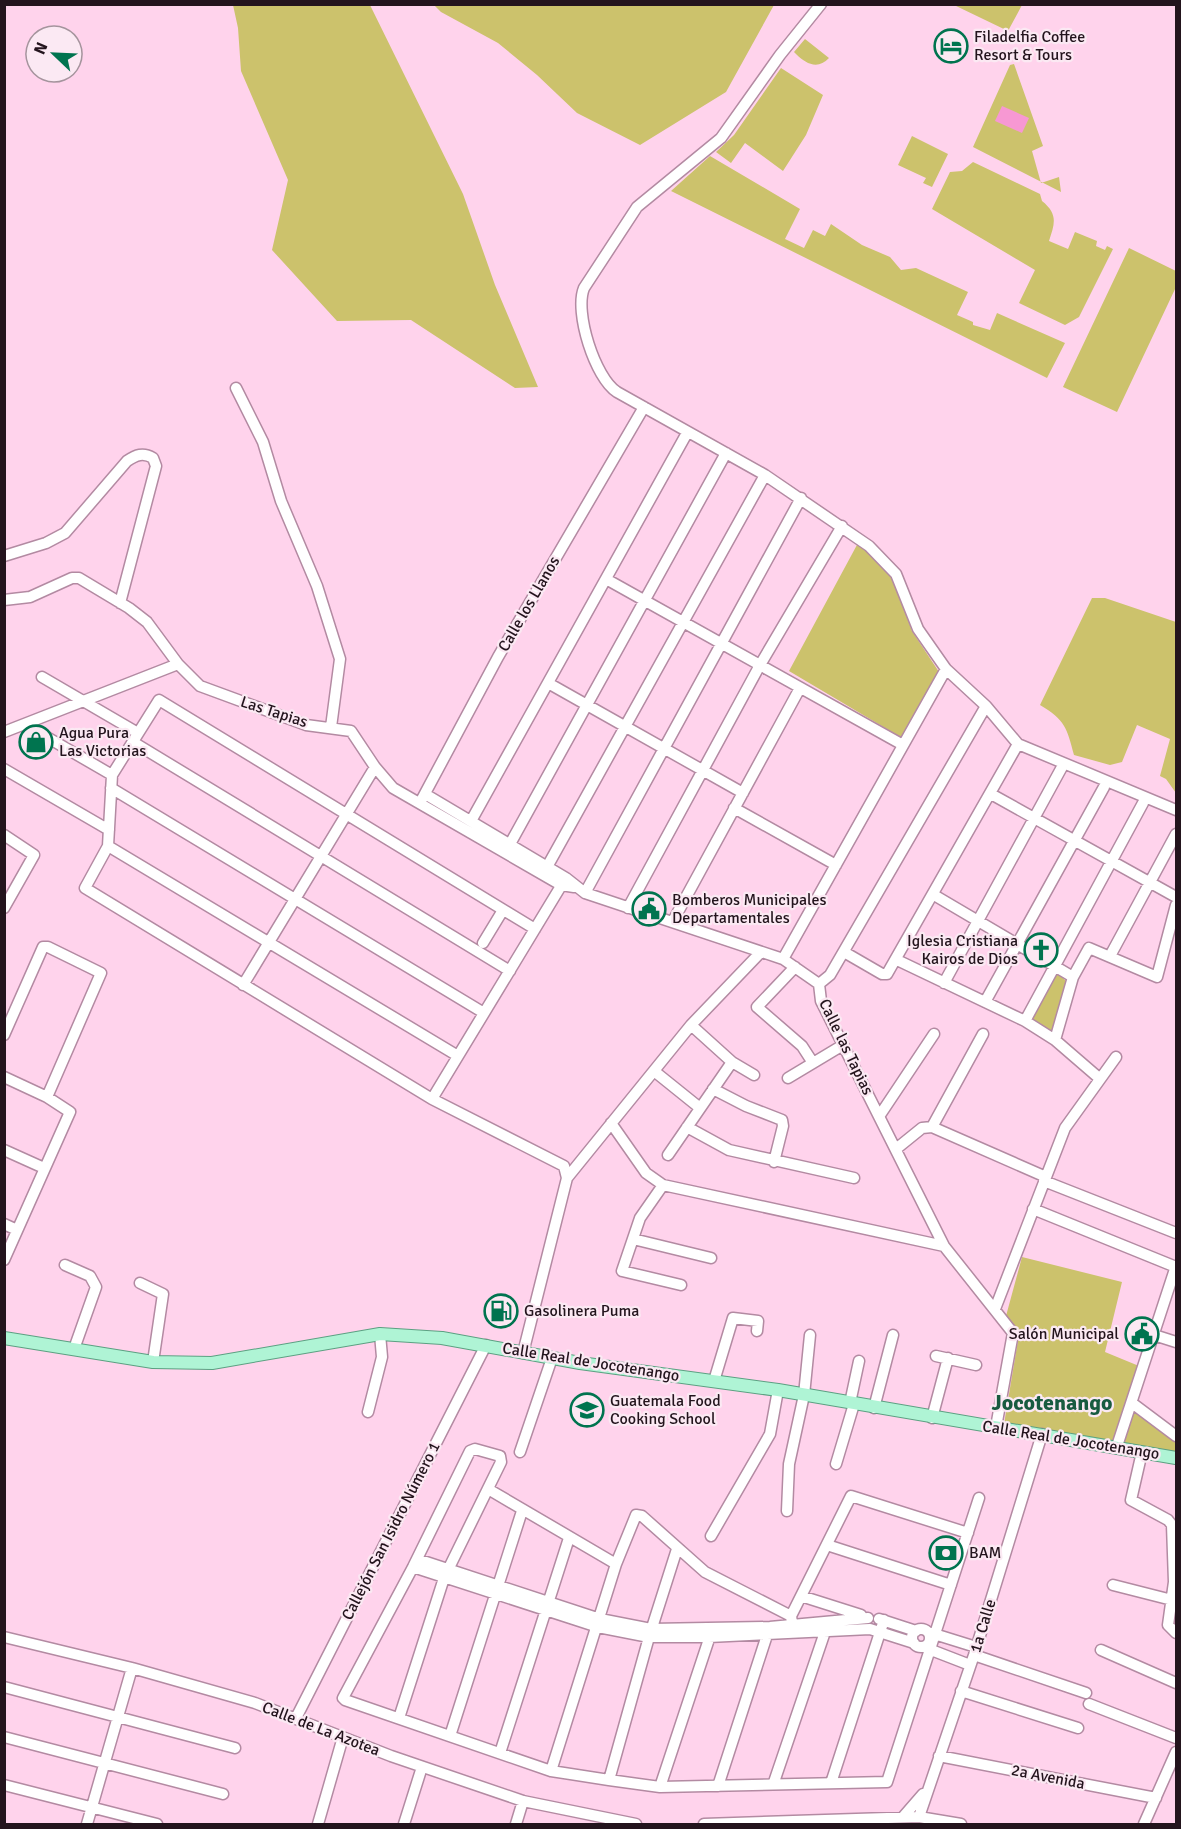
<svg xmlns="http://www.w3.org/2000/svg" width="1181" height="1829" font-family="Signika,sans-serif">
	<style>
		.green { fill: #ccc26c }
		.water { fill: #f798d3 }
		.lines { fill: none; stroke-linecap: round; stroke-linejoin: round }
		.minor-casing { stroke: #b38aa2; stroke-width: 13 }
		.major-casing { stroke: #5ca082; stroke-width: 14 }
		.minor { stroke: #fff; stroke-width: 10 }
		.major { stroke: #aff4d5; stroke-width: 12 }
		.labels { text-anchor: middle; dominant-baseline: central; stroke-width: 4.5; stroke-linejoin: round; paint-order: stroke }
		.poi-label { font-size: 16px; fill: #23141d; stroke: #fbe9f3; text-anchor: start }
		.street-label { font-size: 16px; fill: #23141d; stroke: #fbe9f3 }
		.district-label { font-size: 22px; font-weight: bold; fill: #185b40; stroke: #fbe9f3 }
	</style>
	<rect width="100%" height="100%" fill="#ffd3ec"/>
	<path class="green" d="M233 5H370L463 194 495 285 538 387 515 388 411 320 337 321 272 250 288 180 241 71 238 28Z
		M434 5H774L726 92 640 145 577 113 537 75 498 43 441 12Z
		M954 5V4L1022 5 1008 31Z
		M805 39 829 58C818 70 806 64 796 54L794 52Z
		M1014 64 1043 146 1032 151 1041 183 1059 177 1061 192 973 147 1010 65Z
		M781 68 823 95 806 135 783 171 745 143 731 163 716 152 734 135Z
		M912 136 948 154 932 187 923 183 926 178 898 165Z
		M710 156 800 209 785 239 804 248 813 230 825 236 831 224 862 245 890 257 901 270 916 268 968 292 957 315 973 322V325L990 330 997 313 1065 343 1047 378 671 191Z
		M973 162 1040 194 1042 201C1058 214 1055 223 1049 241L1068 249 1075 232 1097 241 1096 246 1105 250 1107 246 1113 249 1079 317 1065 325 1019 303 1035 270 932 209 950 172 962 171Z
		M1129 248 1176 271V287L1117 412 1063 387Z
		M858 543 891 573 912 631 939 672 902 738 789 671Z
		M1092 598H1105L1176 622V793L1166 779 1160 776 1170 739 1137 725 1122 762 1110 765 1074 755C1067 728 1065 720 1040 705Z
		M1054 970 1066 981 1053 1035 1029 1019Z
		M1022 1257 1122 1282 1105 1352 1139 1366 1114 1441 1004 1424 1019 1334 1006 1316Z
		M1134 1408 1176 1438V1455L1122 1444Z"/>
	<path class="water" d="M1002 106 1029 118 1022 133 995 121Z"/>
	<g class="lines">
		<g class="minor-casing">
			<path id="minor" d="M821 4 780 55 721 138 637 207 584 288C574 312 595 378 617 392L765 475 869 546 896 574 918 629 946 669 986 706 1018 744 1176 810
				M236 388 263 442 281 501 317 586 340 659 331 727
				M4 556 46 543 65 533 127 461C136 455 143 452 153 458L156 466 120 603
				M606 579 903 745
				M4 600 30 597 72 578H79L129 608 147 622 178 664 200 686 306 725 351 731 375 767 393 788 561 885 574 887
				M42 677 138 733
				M548 683 743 793
				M26 725 112 775
				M4 732 178 664
				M133 742 510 971
				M4 769 109 830
				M111 788 484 1013
				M425 794 566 878 585 893 783 959 819 984 821 1001 944 1246 1013 1333 996 1427
				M991 794 1176 897
				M422 799 498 657 644 407
				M734 808 836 865
				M471 821 687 433
				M4 835 34 855 4 908
				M510 844 726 453
				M108 846 458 1056
				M547 867 765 475
				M585 893 801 498
				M934 895 1073 977
				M628 908 760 665 842 526
				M673 921 800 688
				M483 943 503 910
				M844 952 882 974H887L1018 744
				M1110 956 1176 834
				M783 959 946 669
				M897 960 1025 1021 1055 1040 1099 1078
				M795 967 757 1007 802 1046 813 1063
				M944 983 1062 767
				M819 984 830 975 986 706
				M243 985 375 767
				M985 1002 1104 787
				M1025 1021 1143 803
				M691 1025 732 1062 754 1075
				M4 1035 43 947H48L101 973 47 1097
				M1055 1040 1073 977 1089 948 1157 977 1176 905
				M654 1071 700 1108
				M4 1077 47 1097 70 1112 4 1260
				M788 1078 843 1045
				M713 1089 746 1106 782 1120 783 1126 774 1162
				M432 1099 564 881
				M880 1115 934 1034
				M611 1123 646 1173 663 1185 944 1246
				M687 1127 729 1150 854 1178
				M932 1127 983 1034
				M896 1149 922 1128 932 1127 1046 1177
				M4 1150 44 1168
				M668 1155 732 1062
				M567 1178 691 1025 761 952
				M1044 1181 1176 1233
				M663 1185 640 1218 622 1271 681 1285
				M1033 1209 1176 1267
				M4 1224 17 1230
				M633 1239 711 1258
				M65 1265 90 1276 96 1287 74 1349
				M140 1283 163 1294 153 1362
				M995 1309 1065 1128 1116 1057
				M1154 1335 1176 1342
				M523 1353 567 1178 564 1166 432 1099 85 888 108 846 112 775 159 700 535 929
				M936 1356 976 1365
				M714 1381 733 1318 758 1321 757 1331
				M850 1403 859 1361
				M1132 1403 1176 1436
				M874 1408 893 1335
				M368 1412 382 1357 380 1334
				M932 1418 948 1358
				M1117 1446 1176 1266
				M520 1452 552 1358
				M1142 1452 1131 1500 1168 1520 1172 1525 1174 1582 1168 1625 1176 1633
				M836 1464 854 1404
				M488 1489 616 1564
				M787 1511 789 1464 804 1395 810 1335
				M711 1536 770 1434 778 1390
				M827 1545 951 1585
				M417 1559 600 1619 651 1629 770 1627 868 1618
				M413 1567 598 1627 649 1637H709L870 1629 914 1643
				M1113 1585 1172 1600
				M801 1596 861 1615
				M879 1619 916 1631
				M792 1623 791 1616 851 1496 968 1533
				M912 1638a9 9 0 1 1 18 0a9 9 0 1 1-18 0Z
				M931 1633 976 1647
				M4 1637 132 1668 255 1703 391 1756 523 1801 636 1824
				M926 1648 970 1665
				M1101 1650 1176 1683
				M974 1655 1086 1693
				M4 1687 235 1748
				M961 1691 1078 1728
				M1089 1704 1176 1738
				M296 1718 486 1345
				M399 1718 444 1578 501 1462 500 1456 475 1449 470 1451 413 1567 343 1698 345 1700 551 1771 609 1780 660 1787 887 1782 979 1498
				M450 1736 522 1511
				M4 1737 223 1794
				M500 1753 569 1538
				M939 1756 1156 1798
				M551 1771 616 1564 636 1515 642 1516 705 1572 791 1616
				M609 1780 649 1637 677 1549
				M774 1782 827 1626
				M831 1783 884 1620
				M4 1785 157 1824
				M718 1786 769 1629
				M660 1787 711 1633
				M903 1817 923 1794
				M919 1817 974 1655 1042 1434
				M87 1824 132 1668
				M318 1824 343 1737
				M404 1824 422 1767
				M516 1824 523 1801
				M704 1824 919 1817 961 1824
				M1144 1824 1176 1752"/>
		</g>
		<g class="major-casing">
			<path id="major" d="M4 1338 153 1362 212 1363 380 1334 442 1338 580 1363 778 1390 1176 1458"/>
		</g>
		<use href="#minor" class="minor"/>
		<use href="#major" class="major"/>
	</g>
	<defs>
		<g id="hotel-ring" transform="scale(1.725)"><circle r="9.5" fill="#fbe9f3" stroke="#00744f" stroke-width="1.5"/><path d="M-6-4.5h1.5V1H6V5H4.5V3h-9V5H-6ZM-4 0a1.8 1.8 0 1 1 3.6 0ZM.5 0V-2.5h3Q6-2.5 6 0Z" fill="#00744f"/></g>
		<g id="shop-ring" transform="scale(1.725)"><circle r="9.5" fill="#fbe9f3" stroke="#00744f" stroke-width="1.5"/><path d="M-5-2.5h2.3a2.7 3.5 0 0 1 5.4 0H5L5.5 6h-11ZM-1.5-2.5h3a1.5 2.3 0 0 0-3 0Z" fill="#00744f"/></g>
		<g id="civic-ring" transform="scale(1.725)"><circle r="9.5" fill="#fbe9f3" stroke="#00744f" stroke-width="1.5"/><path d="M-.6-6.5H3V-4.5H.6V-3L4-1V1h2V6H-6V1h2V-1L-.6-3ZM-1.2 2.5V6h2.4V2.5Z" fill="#00744f"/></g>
		<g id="church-ring" transform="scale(1.725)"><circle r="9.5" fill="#fbe9f3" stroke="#00744f" stroke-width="1.5"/><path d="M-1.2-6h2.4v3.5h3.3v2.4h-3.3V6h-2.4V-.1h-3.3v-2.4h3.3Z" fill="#00744f"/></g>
		<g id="fuel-ring" transform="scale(1.725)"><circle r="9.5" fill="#fbe9f3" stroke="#00744f" stroke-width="1.5"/><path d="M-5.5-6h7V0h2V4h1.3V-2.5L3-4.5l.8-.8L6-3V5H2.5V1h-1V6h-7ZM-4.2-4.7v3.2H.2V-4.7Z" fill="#00744f"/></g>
		<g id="school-ring" transform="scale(1.725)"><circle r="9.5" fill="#fbe9f3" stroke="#00744f" stroke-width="1.5"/><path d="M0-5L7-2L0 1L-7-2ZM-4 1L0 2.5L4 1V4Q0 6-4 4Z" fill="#00744f"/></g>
		<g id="bank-ring" transform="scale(1.725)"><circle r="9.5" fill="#fbe9f3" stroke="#00744f" stroke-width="1.5"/><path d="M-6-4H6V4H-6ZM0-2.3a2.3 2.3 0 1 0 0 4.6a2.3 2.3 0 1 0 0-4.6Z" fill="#00744f"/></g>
	</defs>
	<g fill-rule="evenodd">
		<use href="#hotel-ring" x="951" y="46"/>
		<use href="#shop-ring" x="36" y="742"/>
		<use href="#civic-ring" x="649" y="909"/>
		<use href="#church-ring" x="1041" y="950"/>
		<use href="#fuel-ring" x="501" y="1311"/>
		<use href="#civic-ring" x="1142" y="1334"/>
		<use href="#school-ring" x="587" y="1410"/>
		<use href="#bank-ring" x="946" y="1553"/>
	</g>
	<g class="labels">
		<g class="poi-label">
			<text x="974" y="37">Filadelfia Coffee<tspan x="974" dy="18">Resort &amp; Tours</tspan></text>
			<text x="59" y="733">Agua Pura<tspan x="59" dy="18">Las Victorias</tspan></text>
			<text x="672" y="900">Bomberos Municipales<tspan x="672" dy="18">Departamentales</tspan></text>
			<text x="1018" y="941" text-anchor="end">Iglesia Cristiana<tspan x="1018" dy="18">Kairos de Dios</tspan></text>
			<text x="524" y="1311">Gasolinera Puma</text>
			<text x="1119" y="1334" text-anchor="end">Salón Municipal</text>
			<text x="610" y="1401">Guatemala Food<tspan x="610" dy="18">Cooking School</tspan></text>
			<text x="969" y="1553">BAM</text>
		</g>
		<g class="street-label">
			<text transform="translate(529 604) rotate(-60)">Calle los Llanos</text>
			<text transform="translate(274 712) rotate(18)">Las Tapias</text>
			<text transform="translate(846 1047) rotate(64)">Calle las Tapias</text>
			<text transform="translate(591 1362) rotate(9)">Calle Real de Jocotenango</text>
			<text transform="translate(1071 1440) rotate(9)">Calle Real de Jocotenango</text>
			<text transform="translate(391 1531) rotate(-63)">Callejón San Isidro Número 1</text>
			<text transform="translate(983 1626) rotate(-73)">1a Calle</text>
			<text transform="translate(321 1729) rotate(21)">Calle de La Azotea</text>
			<text transform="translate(1048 1777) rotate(11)">2a Avenida</text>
		</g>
		<g class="district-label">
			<text x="1052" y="1402">Jocotenango</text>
		</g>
	</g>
	<rect width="1181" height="1829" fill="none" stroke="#23141d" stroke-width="12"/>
	<g transform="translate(54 54) rotate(293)"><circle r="28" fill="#fbe9f3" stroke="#a5949d" stroke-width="1.5"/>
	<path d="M0-4.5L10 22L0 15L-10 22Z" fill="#00744f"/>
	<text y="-9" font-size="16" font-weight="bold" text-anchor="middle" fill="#23141d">N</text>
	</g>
</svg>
